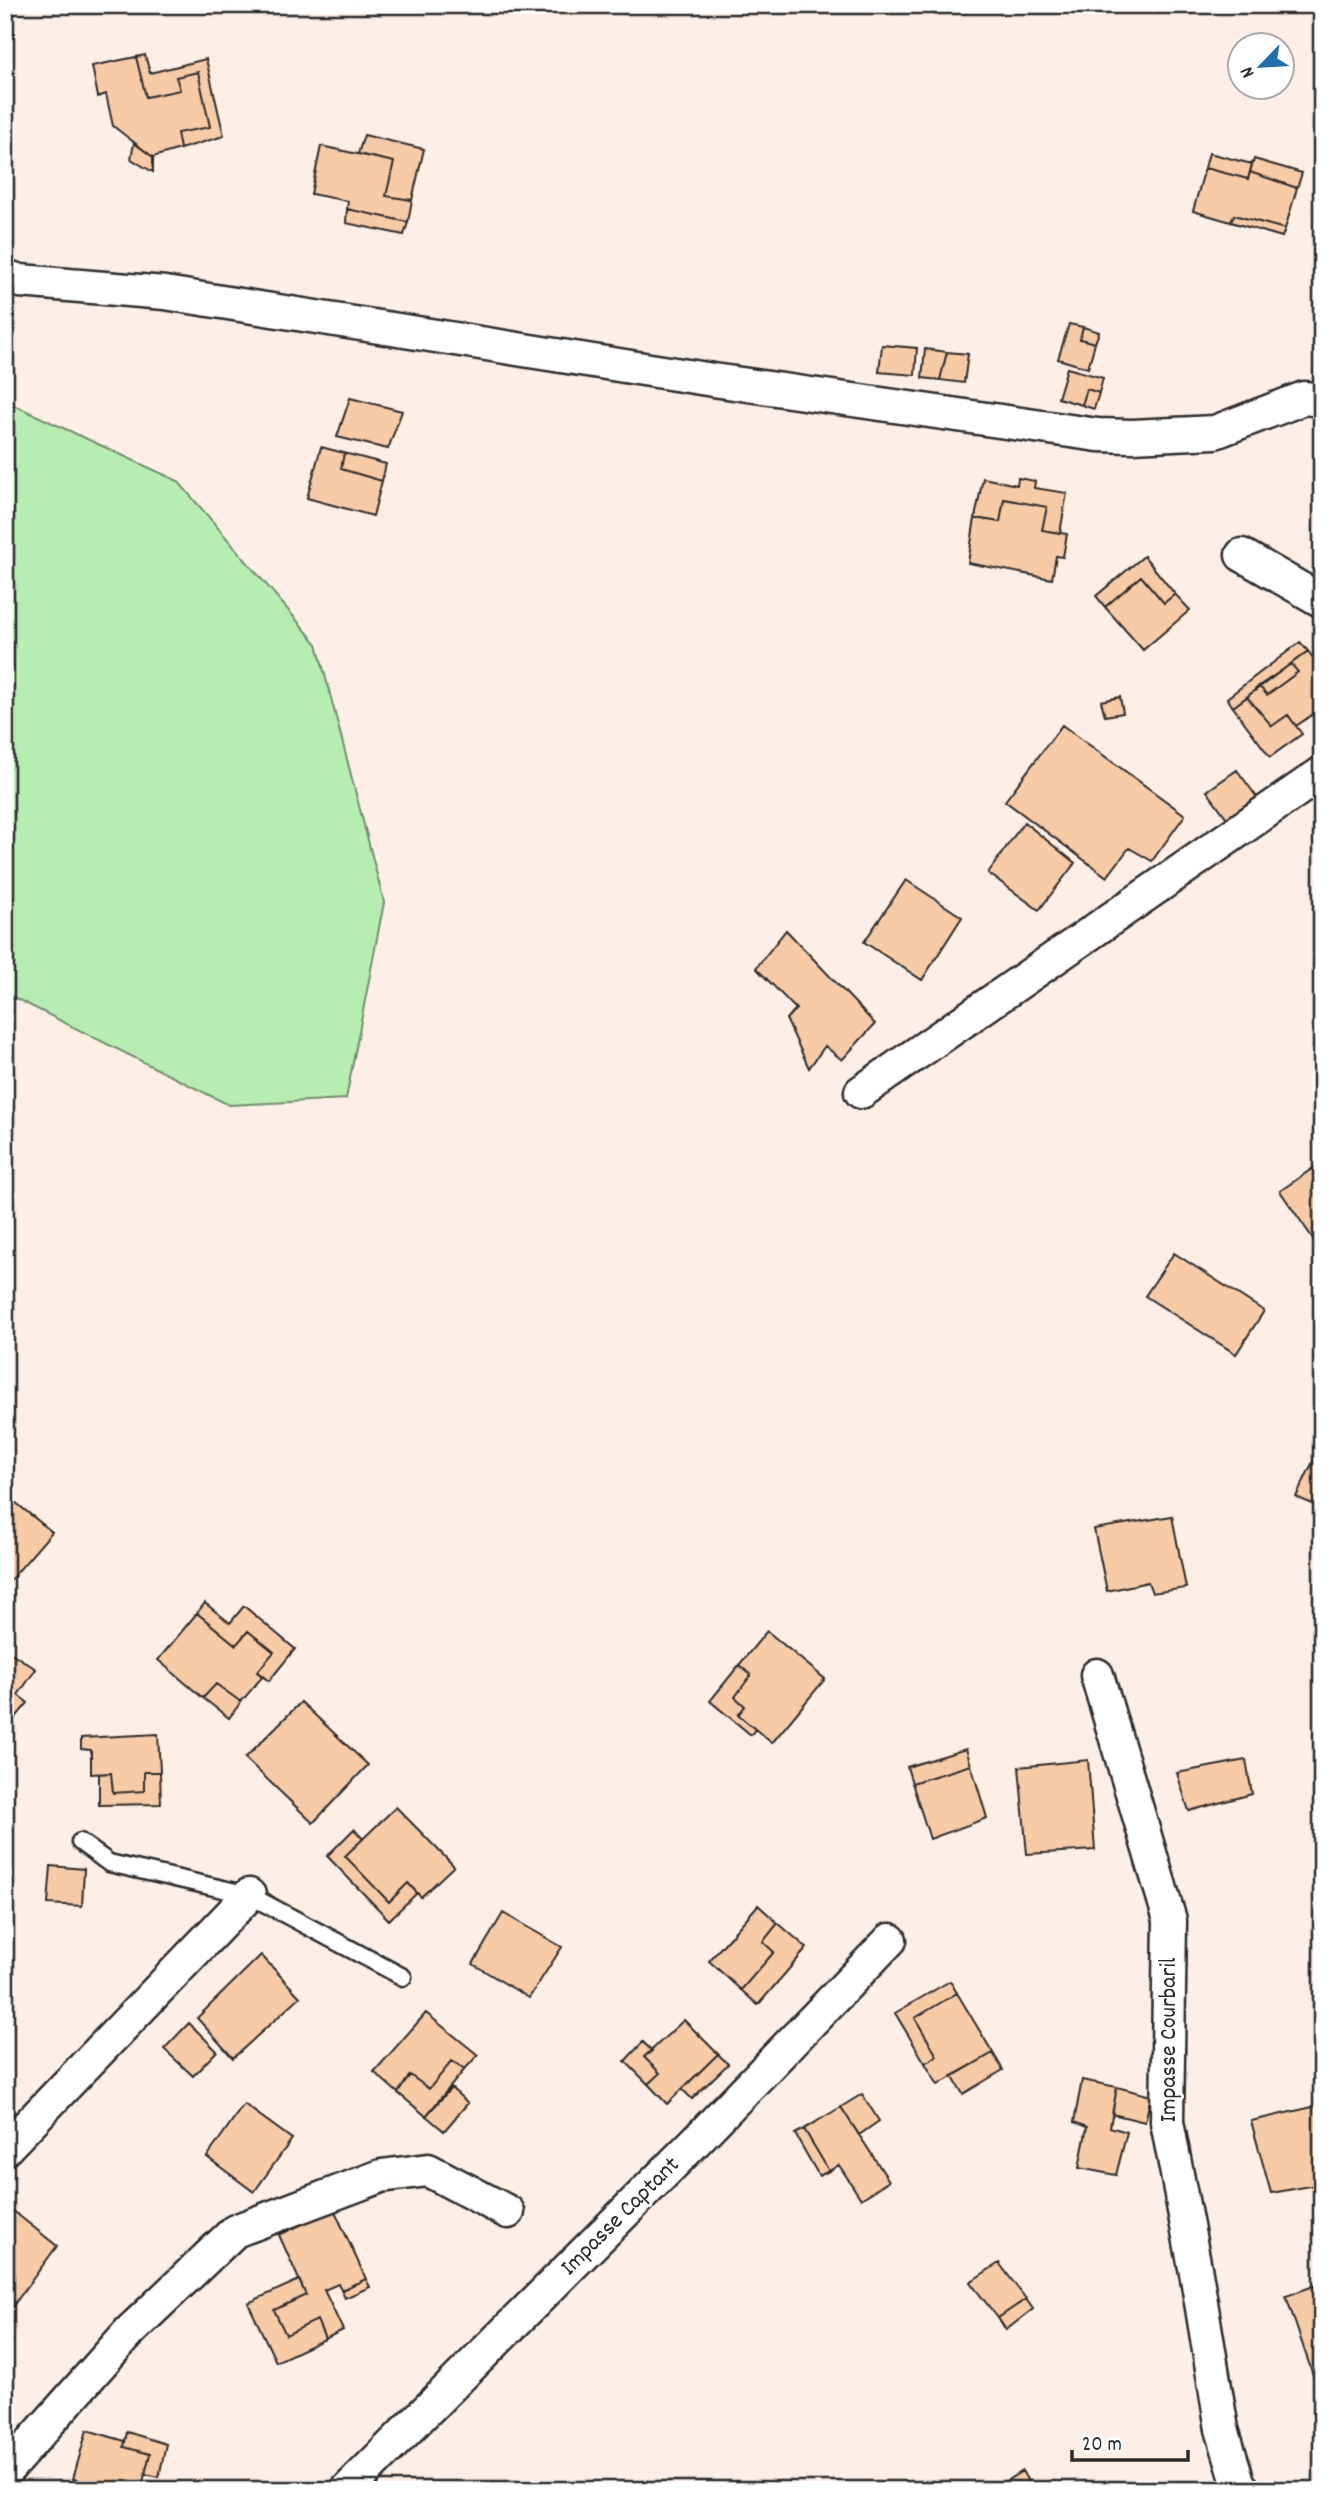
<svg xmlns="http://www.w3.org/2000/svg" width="1327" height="2495" font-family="Dekko,sans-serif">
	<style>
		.green { fill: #b6eeb1; stroke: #708c6e; stroke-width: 2 }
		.building { fill: #f8cba7; stroke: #2b2b2b; stroke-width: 2 }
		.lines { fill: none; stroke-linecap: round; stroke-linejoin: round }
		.lane-casing { stroke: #2b2b2b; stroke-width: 21 }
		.street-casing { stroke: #2b2b2b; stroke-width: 37 }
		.lane { stroke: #fff; stroke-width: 16 }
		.street { stroke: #fff; stroke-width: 32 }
		.labels { text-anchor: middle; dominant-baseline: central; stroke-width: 6; stroke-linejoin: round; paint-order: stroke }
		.street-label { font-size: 24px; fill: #2b2b2b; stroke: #fff }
	</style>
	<rect width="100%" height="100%" fill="#fdefe5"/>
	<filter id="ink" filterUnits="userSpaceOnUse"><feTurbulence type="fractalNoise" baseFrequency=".0143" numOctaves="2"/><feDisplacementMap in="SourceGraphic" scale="14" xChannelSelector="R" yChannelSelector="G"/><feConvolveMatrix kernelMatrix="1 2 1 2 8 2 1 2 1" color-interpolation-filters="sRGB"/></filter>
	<g filter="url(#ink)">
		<path class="green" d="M5 401 178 481 317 644 384 902 346 1099 229 1105 5 993Z"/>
		<path class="building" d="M145 55 150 73 206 59 224 136 180 149 177 133 210 127 198 72 176 77 180 90 146 97 136 57Z
			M136 57 146 97 180 90 176 77 198 72 210 127 177 133 180 149 153 157 113 126 106 94 98 97 92 66Z
			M364 135 424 149 412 200 386 196 394 162 358 154Z
			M134 143 153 157V172L131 159Z
			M321 146 394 162 386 196 412 200 408 222 347 209 348 201 311 194Z
			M1209 153 1252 164 1248 179 1205 168Z
			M1254 159 1302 173 1297 188 1250 172Z
			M1205 168 1248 179 1250 172 1297 188 1285 229 1234 215 1231 222 1193 211Z
			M347 209 408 222 404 235 346 223Z
			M1234 215 1285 229 1282 237 1231 222Z
			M1069 324 1083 327 1080 339 1095 343 1088 368 1058 359Z
			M1083 327 1099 332 1095 343 1080 339Z
			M882 345 917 348 915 375 879 372Z
			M925 349 947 352 940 380 922 378Z
			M947 352 968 354 964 383 940 380Z
			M1067 368 1103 378 1099 393 1087 389 1082 405 1058 398Z
			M1087 389 1099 393 1094 409 1082 405Z
			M350 398 402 411 388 449 337 437Z
			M321 447 344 453 341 469 382 481 373 516 307 498Z
			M344 453 386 464 382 481 341 469Z
			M983 478 1017 485 1018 478 1035 481 1034 488 1067 493 1060 533 1042 530 1047 507 1004 499 1000 522 975 518Z
			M1004 499 1047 507 1042 530 1067 534 1063 557 1056 556 1052 579 968 563 975 518 1000 522Z
			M1144 556 1175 594 1164 603 1141 576 1105 607 1096 596Z
			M1141 576 1164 603 1175 594 1190 610 1143 650 1105 607Z
			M1300 642 1308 651 1233 707 1227 698Z
			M1308 651 1322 670V708L1296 726 1288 715 1272 726 1247 697 1259 686 1267 695 1298 672 1291 664Z
			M1291 664 1298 672 1267 695 1259 686Z
			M1120 697 1123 713 1105 716 1101 701Z
			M1247 697 1272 726 1288 715 1302 734 1270 757 1233 707Z
			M1062 725 1185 815 1152 861 1129 848 1107 877 1005 801Z
			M1237 770 1259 800 1229 821 1207 791Z
			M1024 822 1075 863 1039 910 988 873Z
			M906 880 962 917 922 980 864 942Z
			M786 930 875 1024 842 1060 825 1046 809 1068 786 1019 796 1009 756 968Z
			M1322 1162V1240H1314L1280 1191Z
			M1174 1253 1264 1311 1236 1354 1145 1296Z
			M1321 1445H1322V1508L1296 1497Z
			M5 1494 52 1532 6 1585 5 1584Z
			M1172 1516 1186 1588 1152 1593 1148 1582 1107 1591 1094 1529Z
			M205 1603 230 1623 244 1606 295 1649 269 1681 257 1672 274 1652 248 1631 236 1645 197 1613Z
			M197 1613 236 1645 248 1631 274 1652 257 1672 263 1676 241 1702 216 1684 203 1698 158 1660Z
			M767 1631 825 1679 772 1743 738 1715 745 1706 735 1697 751 1675 739 1665Z
			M5 1649 36 1669 18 1695 28 1703 11 1723 5 1720Z
			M739 1665 751 1675 735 1697 745 1706 738 1715 755 1729 751 1735 710 1701Z
			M216 1684 241 1702 229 1718 203 1698Z
			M301 1702 368 1765 313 1823 245 1758Z
			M158 1734 160 1772H144V1791L113 1793 111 1773 91 1774V1750L81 1749V1738Z
			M966 1749 971 1765 912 1783 907 1767Z
			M1088 1760 1095 1850 1027 1854 1019 1767Z
			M1246 1760 1252 1794 1189 1811 1177 1773Z
			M971 1765 987 1818 930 1839 912 1783Z
			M144 1772H160L161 1804 99 1805V1774L111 1773 113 1793 144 1791Z
			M396 1807 454 1866 421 1897 408 1883 389 1902 345 1856Z
			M354 1829 363 1839 345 1856 389 1902 408 1883 417 1893 389 1920 327 1856Z
			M51 1866 84 1869 82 1906 48 1904Z
			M758 1905 778 1923 763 1942 774 1952 741 1990 709 1961Z
			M503 1913 562 1947 529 1998 473 1964Z
			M778 1923 807 1948 758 2005 741 1990 774 1952 763 1942Z
			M261 1955 300 1997 233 2058 197 2018Z
			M950 1981 957 1993 915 2018 937 2056 925 2063 895 2013Z
			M957 1993 993 2053 938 2085 925 2063 937 2056 915 2018Z
			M426 2013 478 2055 465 2069 452 2061 429 2089 410 2075 398 2093 374 2072Z
			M684 2020 718 2054 667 2104 648 2084 660 2073 644 2057Z
			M189 2023 217 2051 193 2076 164 2049Z
			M643 2042 652 2051 644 2057 660 2073 648 2084 625 2061Z
			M993 2053 1003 2070 963 2094 952 2076Z
			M718 2054 728 2064 692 2099 682 2089Z
			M452 2061 465 2069 426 2116 398 2093 410 2075 429 2089Z
			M1082 2080 1117 2087 1110 2127 1127 2132 1116 2175 1079 2168 1087 2127 1074 2122Z
			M1117 2087 1151 2096 1145 2122 1112 2114Z
			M451 2088 468 2103 444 2131 426 2116Z
			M862 2094 879 2121 859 2135 841 2107Z
			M244 2104 292 2139 254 2192 207 2157Z
			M1317 2106 1322 2127V2184L1271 2193 1251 2121Z
			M841 2107 889 2181 861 2199 839 2165 829 2171 804 2129Z
			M804 2129 829 2171 819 2176 795 2134Z
			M7 2206 57 2246 7 2314 5 2208Z
			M334 2209 366 2279 342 2290 338 2284 324 2290 343 2330 325 2339 317 2320 286 2335 274 2310 306 2295 279 2235Z
			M999 2263 1026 2299 998 2318 970 2282Z
			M366 2279 370 2287 345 2298 341 2290Z
			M299 2280 306 2295 274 2310 286 2335 317 2320 325 2339 276 2362 248 2303Z
			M1322 2283V2379L1315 2381 1286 2296Z
			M1026 2299 1033 2309 1006 2330 998 2318Z
			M87 2430 125 2441 124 2447 150 2454 141 2490H89L91 2483 73 2479Z
			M127 2432 166 2444 159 2477 145 2474 150 2454 124 2447Z
			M1022 2471 1029 2483 1019 2490H992Z"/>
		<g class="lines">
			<g class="lane-casing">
				<path id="lane" d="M80 1842 109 1863 249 1895 403 1977"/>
			</g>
			<g class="street-casing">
				<path id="street" d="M5 276 20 281 165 293 713 380 1098 435 1132 436 1215 432 1304 398 1322 400
					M1242 555 1322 601
					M861 1092 1322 773
					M1097 1675 1170 1920 1167 2122 1197 2278 1222 2429 1239 2485 1244 2490
					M5 2149 249 1895
					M5 2472 129 2332 235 2231 381 2176 428 2170 508 2212
					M347 2490 694 2143 890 1940"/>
			</g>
			<use href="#lane" class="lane"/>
			<use href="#street" class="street"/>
		</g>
	</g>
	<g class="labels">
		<g class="street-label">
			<text transform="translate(1170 2040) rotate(-90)">Impasse Courbaril</text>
			<text transform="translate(621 2217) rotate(-45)">Impasse Captant</text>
		</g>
	</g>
	<rect width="1327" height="2495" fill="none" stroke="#fff" stroke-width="28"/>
	<rect x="14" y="14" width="1299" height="2467" fill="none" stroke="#2b2b2b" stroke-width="2.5" filter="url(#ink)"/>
	<g transform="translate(1261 66) rotate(245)"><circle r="33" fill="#ffffff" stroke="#aaaaaa" stroke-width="2"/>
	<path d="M0-5L12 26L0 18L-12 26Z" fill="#1f6fb2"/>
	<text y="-10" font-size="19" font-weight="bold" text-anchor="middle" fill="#2b2b2b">N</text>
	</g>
	<path d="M1072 2450v10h116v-10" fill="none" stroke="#2b2b2b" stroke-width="3.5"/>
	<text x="1082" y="2450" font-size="21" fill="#2b2b2b" stroke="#ffffff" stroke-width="5" paint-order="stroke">20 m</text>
</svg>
